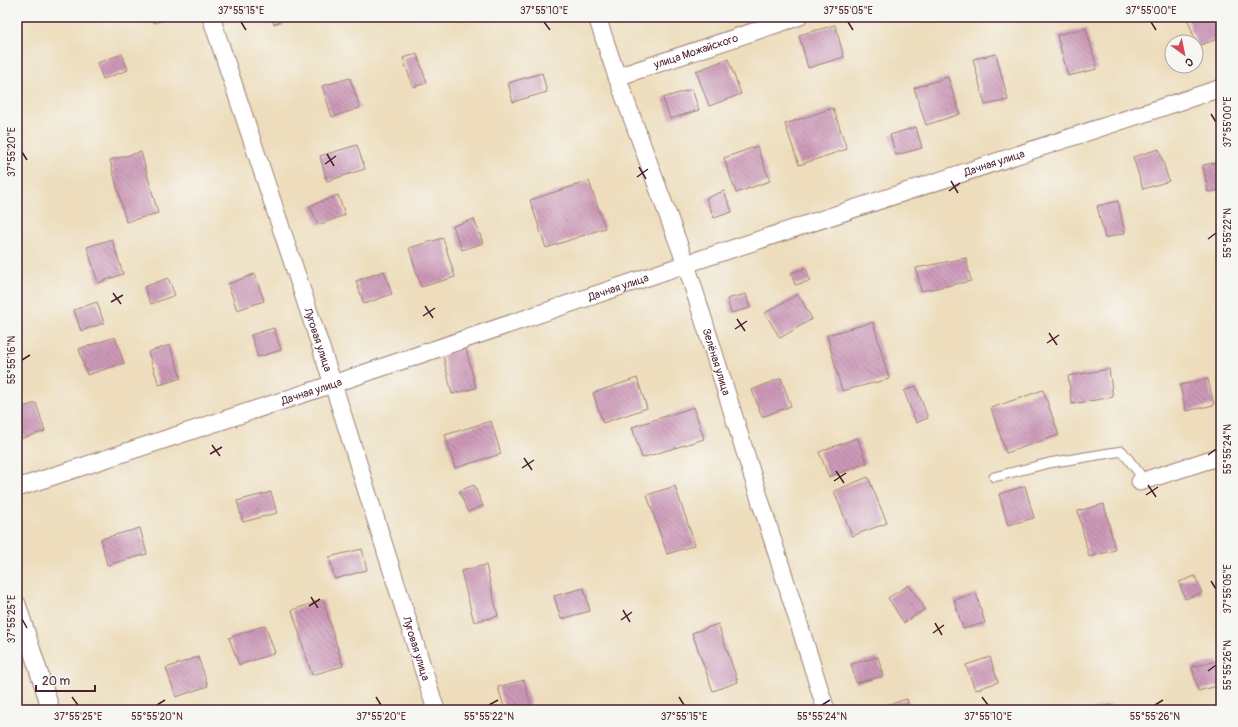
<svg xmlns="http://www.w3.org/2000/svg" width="1238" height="727" font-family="Pangolin,sans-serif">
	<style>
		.building { fill: url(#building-back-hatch) }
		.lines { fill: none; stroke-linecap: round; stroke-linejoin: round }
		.service-casing { stroke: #9c7e74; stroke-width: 11 }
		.minor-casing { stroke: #9c7e74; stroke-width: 19 }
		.service { stroke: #fff; stroke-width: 9 }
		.minor { stroke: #fff; stroke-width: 17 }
		.ticks { fill: none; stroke: #4a1f2b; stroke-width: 1.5 }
		.labels { text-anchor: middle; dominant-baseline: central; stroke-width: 3.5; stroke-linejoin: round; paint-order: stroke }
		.street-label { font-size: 11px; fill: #4a1f2b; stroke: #f6f6f2 }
		.neatline { fill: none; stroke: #4a1f2b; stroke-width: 1.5 }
		.ticks-label { font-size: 10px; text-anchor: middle; fill: #4a1f2b }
	</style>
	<defs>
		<pattern id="building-back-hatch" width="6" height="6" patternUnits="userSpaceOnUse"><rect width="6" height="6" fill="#cc99b8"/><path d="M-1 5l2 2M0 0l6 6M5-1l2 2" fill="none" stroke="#a87c96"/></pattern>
	</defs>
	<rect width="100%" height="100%" fill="#f6f6f2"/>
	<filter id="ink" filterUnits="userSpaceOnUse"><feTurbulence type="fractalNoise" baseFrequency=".025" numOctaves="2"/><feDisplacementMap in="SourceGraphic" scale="8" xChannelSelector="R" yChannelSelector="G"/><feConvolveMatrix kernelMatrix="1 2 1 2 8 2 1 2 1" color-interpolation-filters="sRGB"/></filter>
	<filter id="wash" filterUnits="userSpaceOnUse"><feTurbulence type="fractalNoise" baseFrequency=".012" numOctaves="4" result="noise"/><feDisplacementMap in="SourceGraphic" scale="16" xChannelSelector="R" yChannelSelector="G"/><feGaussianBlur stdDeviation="0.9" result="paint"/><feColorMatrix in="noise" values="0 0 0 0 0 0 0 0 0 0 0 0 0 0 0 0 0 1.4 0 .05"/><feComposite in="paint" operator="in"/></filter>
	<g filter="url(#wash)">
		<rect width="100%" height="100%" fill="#edddbc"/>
		<g id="blocks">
			<path class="building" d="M152 17H172L154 23Z
				M271 17H294L274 24Z
				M457 17H468L458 20Z
				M1187 17H1220L1221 20V38L1197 46Z
				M835 25 844 57 808 68 799 35Z
				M1086 28 1097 69 1068 76 1057 35Z
				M122 54 128 70 103 79 97 63Z
				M417 54 427 83 413 87 403 58Z
				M996 54 1008 100 985 105 973 59Z
				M728 59 741 94 709 106 696 71Z
				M542 73 547 92 513 102 508 83Z
				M948 77 960 114 926 125 914 88Z
				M350 78 360 108 332 117 322 86Z
				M692 89 699 110 670 119 663 98Z
				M833 108 847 149 799 165 785 124Z
				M916 127 922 148 896 155 890 135Z
				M357 145 365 169 327 181 320 156Z
				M757 146 770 181 736 193 724 158Z
				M1159 149 1169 181 1143 189 1133 157Z
				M141 152 158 213 126 222 110 160Z
				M1221 162V190L1208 192 1203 165Z
				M589 181 605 228 546 248 530 200Z
				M724 191 732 212 714 218 706 198Z
				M338 195 345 215 318 225 310 206Z
				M1118 201 1125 233 1105 238 1097 206Z
				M474 219 483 243 462 250 453 226Z
				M443 238 455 277 421 287 409 248Z
				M112 239 123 274 98 283 87 247Z
				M966 258 971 281 921 291 916 268Z
				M806 268 810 281 795 285 791 273Z
				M384 271 392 294 364 304 356 281Z
				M255 274 264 301 237 310 228 284Z
				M168 278 175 295 151 304 144 287Z
				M746 294 750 308 731 313 727 299Z
				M798 294 812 319 780 338 765 313Z
				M97 302 104 323 81 331 74 310Z
				M873 322 889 379 842 391 827 335Z
				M274 328 281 350 258 357 251 335Z
				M115 337 124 363 87 375 79 349Z
				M170 345 181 378 159 385 148 352Z
				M466 349 476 388 452 394 443 355Z
				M1109 369 1113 397 1072 404 1068 376Z
				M637 378 647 408 603 423 593 393Z
				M781 378 791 406 762 417 752 390Z
				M1208 379 1214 405 1186 411 1180 385Z
				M916 386 928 418 916 423 904 391Z
				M1043 390 1059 435 1006 453 991 408Z
				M36 403 45 431 17 440V409Z
				M694 407 704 439 642 458 632 427Z
				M491 421 501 454 455 468 445 435Z
				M857 438 867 463 829 477 819 452Z
				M868 477 887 523 852 536 834 491Z
				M474 485 483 506 468 512 459 491Z
				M675 486 695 545 667 554 647 495Z
				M1025 486 1034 518 1008 525 999 494Z
				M271 492 277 513 243 522 237 501Z
				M1221 501V515L1217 502Z
				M1104 504 1115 550 1089 557 1078 511Z
				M140 528 147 554 107 565 101 539Z
				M362 549 367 570 335 579 329 557Z
				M486 565 498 616 474 622 461 571Z
				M1195 576 1202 593 1185 599 1179 582Z
				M909 585 925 609 904 623 888 598Z
				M584 588 590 611 561 619 554 596Z
				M976 593 985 623 963 629 954 600Z
				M323 600 343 666 312 675 292 610Z
				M718 624 738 682 713 691 692 633Z
				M265 625 275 653 239 665 229 638Z
				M198 657 208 686 176 697 166 668Z
				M878 657 883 676 856 683 851 664Z
				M990 657 998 682 975 690 966 665Z
				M1217 661 1221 676V685L1198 691 1192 667Z
				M524 680 532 710H505L498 687Z
				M907 699 910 710H871Z
				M1111 705 1113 710H1092V709Z"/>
		</g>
	</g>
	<g filter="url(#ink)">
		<use href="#blocks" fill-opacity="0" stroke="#9c7e74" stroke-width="1"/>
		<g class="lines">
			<g class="service-casing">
				<path id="service" d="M994 477 1049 463 1122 451 1139 473 1140 482"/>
			</g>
			<g class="minor-casing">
				<g id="minor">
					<path id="s1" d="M211 17 333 384 436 710"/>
					<path id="s2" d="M597 17 617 77 686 264 826 710"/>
					<path id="s3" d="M617 77 798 17"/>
					<path d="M1140 482 1221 456"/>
					<path id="s4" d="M17 488 333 384 686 264 1221 88"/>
					<path d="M17 604 51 710"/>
				</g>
			</g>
			<use href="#service" class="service"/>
			<use href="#minor" class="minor"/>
		</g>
	</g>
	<path class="ticks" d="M241 22 246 30M544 22 550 30M848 22 853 30M1151 22 1156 30M1211 114 1216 122M22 152 27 160M327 154 334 166M325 164 336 156M639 167 646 179M637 177 648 169M951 181 958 193M949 191 960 183M1208 239 1216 233M113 293 121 304M111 302 123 295M425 306 433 318M423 316 435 308M737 319 745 331M735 329 747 321M1049 333 1057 345M1047 343 1059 335M22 360 30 355M212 445 220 456M210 454 222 447M1208 455 1216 449M524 458 532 470M522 468 534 460M836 471 844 483M834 481 846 473M1148 485 1156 497M1146 495 1158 487M1211 581 1216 589M311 597 318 608M309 606 320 599M623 610 630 622M22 619 27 628M621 620 632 612M935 623 942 635M933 633 944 625M1208 671 1216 665M72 697 78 705M376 697 381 705M679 697 684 705M982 697 988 705M157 705 165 700M489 705 498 700M822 705 830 700M1155 705 1163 700"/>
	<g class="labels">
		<g class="street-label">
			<text stroke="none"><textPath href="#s3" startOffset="83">улица Можайского</textPath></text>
			<text stroke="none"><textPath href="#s4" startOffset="1030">Дачная улица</textPath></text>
			<text stroke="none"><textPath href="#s4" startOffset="634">Дачная улица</textPath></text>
			<text stroke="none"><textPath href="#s1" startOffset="340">Луговая улица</textPath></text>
			<text stroke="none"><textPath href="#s2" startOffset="365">Зелёная улица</textPath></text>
			<text stroke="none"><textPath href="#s4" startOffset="310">Дачная улица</textPath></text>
			<text stroke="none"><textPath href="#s1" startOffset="664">Луговая улица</textPath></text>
		</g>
	</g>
	<rect width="1238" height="727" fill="none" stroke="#f6f6f2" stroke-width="44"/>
	<g transform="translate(1184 54) rotate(147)"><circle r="19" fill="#f6f6f2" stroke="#b1a0a2"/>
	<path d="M0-3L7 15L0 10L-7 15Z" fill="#d1495b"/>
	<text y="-6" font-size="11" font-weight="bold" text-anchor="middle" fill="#4a1f2b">С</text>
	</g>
	<path d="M36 685v6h59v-6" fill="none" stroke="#4a1f2b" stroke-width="2"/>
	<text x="42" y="685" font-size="12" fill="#4a1f2b" stroke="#f6f6f2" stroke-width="3" paint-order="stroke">20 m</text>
	<rect x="22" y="22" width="1194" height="683" class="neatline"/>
	<g class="ticks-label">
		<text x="241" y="14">37°55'15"E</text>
		<text x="544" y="14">37°55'10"E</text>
		<text x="848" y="14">37°55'05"E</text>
		<text x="1151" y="14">37°55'00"E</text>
		<text transform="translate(1227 122) rotate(-90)" y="4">37°55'00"E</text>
		<text transform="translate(11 152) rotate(-90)" y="4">37°55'20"E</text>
		<text transform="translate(1227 233) rotate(-90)" y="4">55°55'22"N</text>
		<text transform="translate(11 360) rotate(-90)" y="4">55°55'16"N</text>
		<text transform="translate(1227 449) rotate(-90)" y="4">55°55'24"N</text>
		<text transform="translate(1227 589) rotate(-90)" y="4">37°55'05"E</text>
		<text transform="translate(11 619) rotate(-90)" y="4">37°55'25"E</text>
		<text transform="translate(1227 665) rotate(-90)" y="4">55°55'26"N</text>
		<text x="78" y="720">37°55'25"E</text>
		<text x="157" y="720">55°55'20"N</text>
		<text x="381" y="720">37°55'20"E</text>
		<text x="489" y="720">55°55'22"N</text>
		<text x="684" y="720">37°55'15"E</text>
		<text x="822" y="720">55°55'24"N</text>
		<text x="988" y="720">37°55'10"E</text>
		<text x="1155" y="720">55°55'26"N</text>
	</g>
</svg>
